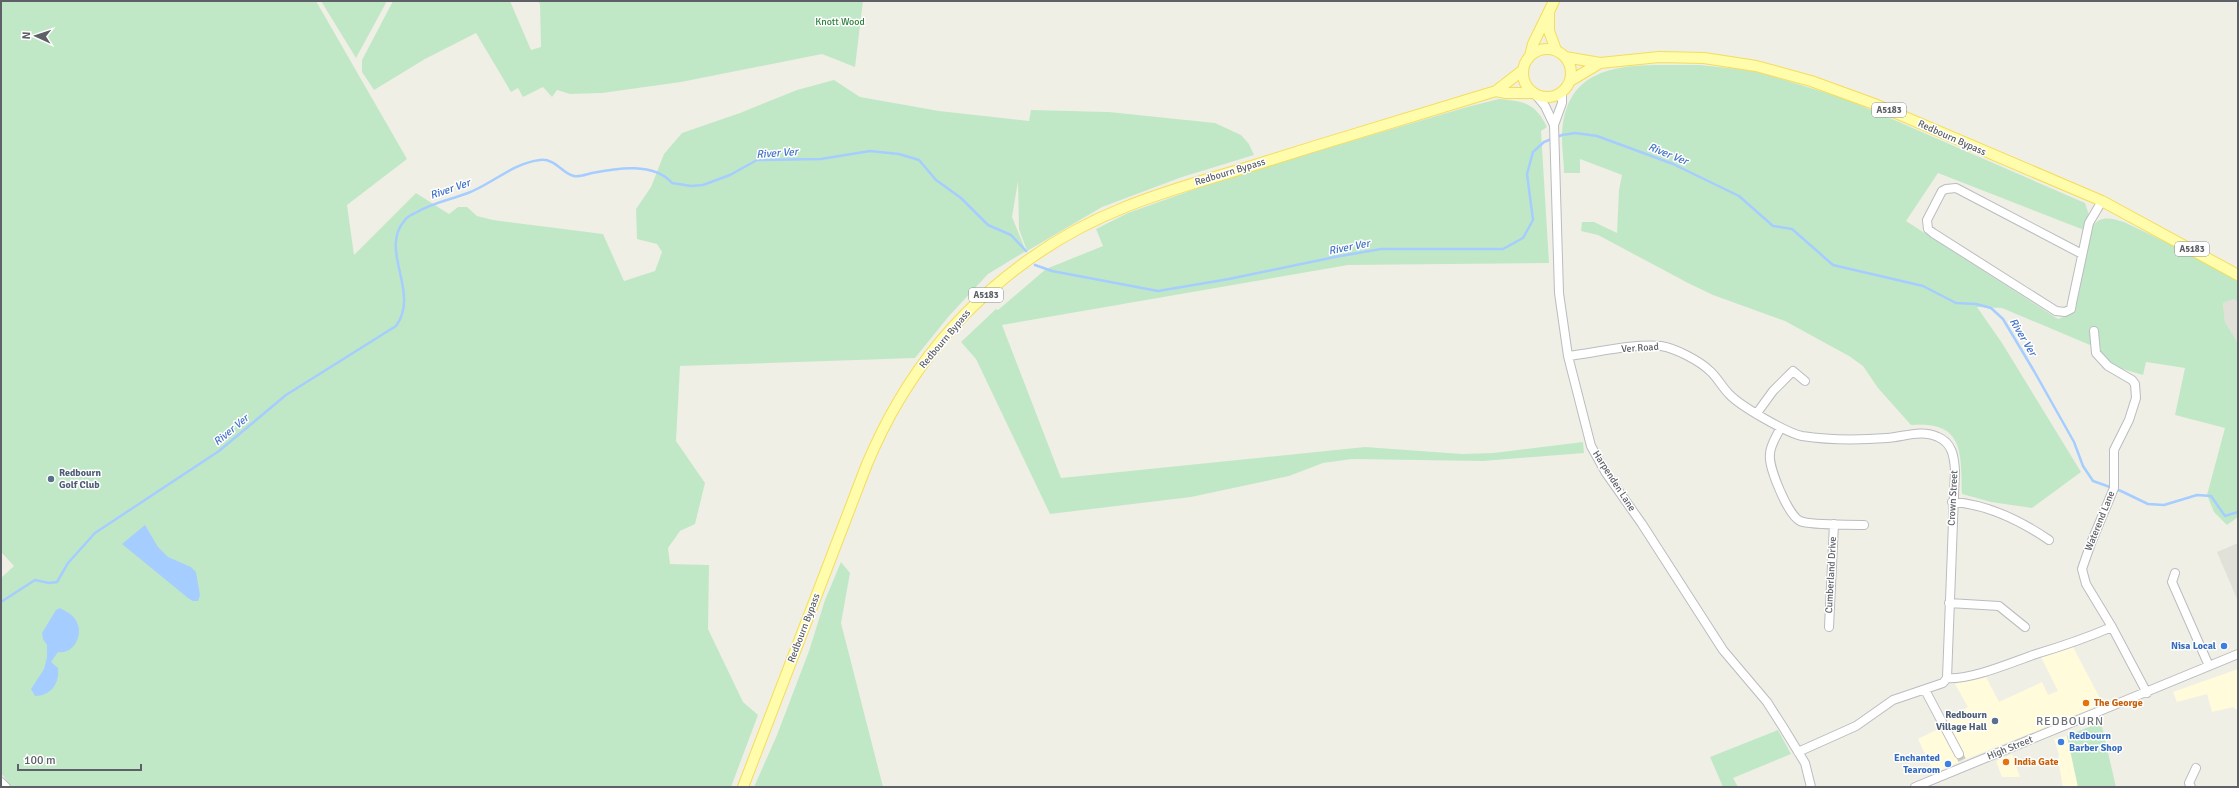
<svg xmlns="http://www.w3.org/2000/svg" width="2239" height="788" font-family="Signika,sans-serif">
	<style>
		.commercial { fill: #fffbdb }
		.industrial { fill: #e1e0d9 }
		.green { fill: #c1e8c6 }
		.water { fill: #a6cdff }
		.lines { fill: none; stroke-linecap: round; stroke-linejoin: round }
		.stream { stroke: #a6cdff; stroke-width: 2.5 }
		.minor-tunnel { stroke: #cbcbc5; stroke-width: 8; stroke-dasharray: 8 4; stroke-linecap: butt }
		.minor-casing { stroke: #babcc1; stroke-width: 10 }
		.major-casing { stroke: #f5dd59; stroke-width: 12 }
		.minor { stroke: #fff; stroke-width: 8 }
		.major { stroke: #fffcab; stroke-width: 10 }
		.service-dot { fill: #5c6f8a; stroke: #fff; stroke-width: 1.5 }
		.shop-dot { fill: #3f7fe0; stroke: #fff; stroke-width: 1.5 }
		.food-dot { fill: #e8710a; stroke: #fff; stroke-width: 1.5 }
		.labels { text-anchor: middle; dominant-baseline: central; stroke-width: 3; stroke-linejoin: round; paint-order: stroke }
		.shield { fill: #fff; stroke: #8e9094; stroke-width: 1 }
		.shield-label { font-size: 9px; font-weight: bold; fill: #5d6066 }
		.park-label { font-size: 10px; fill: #318140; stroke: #fff }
		.street-label { font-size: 10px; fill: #5d6066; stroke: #fff }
		.service-label { font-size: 10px; font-weight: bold; fill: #4e5e75; stroke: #fff; text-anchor: start }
		.shop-label { font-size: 10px; font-weight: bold; fill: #366cbe; stroke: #fff; text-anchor: end }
		.food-label { font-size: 10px; font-weight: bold; fill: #c56008; stroke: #fff; text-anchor: start }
		.water-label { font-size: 11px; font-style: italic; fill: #4473c7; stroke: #fff }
		.quarter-label { font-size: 12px; letter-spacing: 1px; fill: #6e7278; stroke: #fff }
	</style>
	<rect width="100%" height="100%" fill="#f0efe5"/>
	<path class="commercial" d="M2073 647 2103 704 1964 760 1943 721 1968 707 1955 684 1986 677 1999 702 2042 682 2048 695 2058 691 2040 655Z
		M2238 669V711L2233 707 2212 712 2207 694 2177 702 2173 692Z
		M1942 727 1960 762 1934 773 1918 739Z
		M2067 736 2078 787H2063L2058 759 2059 754 2054 739Z
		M2012 754 2020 777H2002L1996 761Z"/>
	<path class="industrial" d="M2233 298 2238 301V343L2225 322 2223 303Z
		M2238 543V601L2217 552Z"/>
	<path class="green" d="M1 1H316L407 159 347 205 354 255 416 193 449 214 458 207H467L477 216 493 220 603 234 624 281 655 271 662 252 657 244 637 239 636 209 651 187 664 154 682 133 740 113 797 90 834 80 860 97 939 111 1029 121 1031 110 1109 112 1215 123 1241 135 1249 144 1254 155 1182 177 1102 207 1027 251 1019 229 1018 181 1012 217 1026 251 988 274 949 316 915 358 680 366 676 441 705 483 695 524 680 531 668 548 670 564 709 565 708 629 743 702 758 715 731 787H12L1 773V578L14 566 1 552Z
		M321 1H387L356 58Z
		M393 1H510L531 50 541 47 540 4 538 1H863L855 67 822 54 681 82 602 93 570 94 557 90 552 97 543 87 523 97 518 88 511 92 476 33 425 59 374 90 362 72V60Z
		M1700 65 1755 71 1846 99 2085 203 2089 215 2084 230 1938 173 1906 221 2058 319 2075 312 2092 227C2100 215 2111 218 2124 222L2203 260 2238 280V301L2233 299 2223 303 2225 322 2238 343V517L2227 525 2214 512 2207 495 2225 428 2175 415 2185 368 2146 362 2143 375 2116 367 2102 357 2099 339 2090 345 2002 308 1977 307 2002 343 2081 472 2032 508 1991 502 1962 494C1961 452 1964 421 1911 425L1878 388 1863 366 1849 356 1785 321 1713 295 1688 283 1598 235 1581 231 1582 222H1594L1617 233 1619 190 1622 175 1580 159V173H1564C1564 162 1562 150 1562 139 1563 54 1639 66 1700 65Z
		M1499 99C1524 101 1535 103 1547 127L1541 131 1549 263 1348 265 1002 325 1061 478 1365 447 1462 454 1493 453 1583 442 1584 453 1483 461 1352 459 1323 463 1289 476 1191 497 1050 514 976 359 961 342 996 309 998 310 1046 269 1103 246 1096 229 1128 213 1229 177 1467 107Z
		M841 562 850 573 841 623 883 787H754L777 735 809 651 825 600Z
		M2101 722 2116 787H2078L2067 736Z
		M1778 730 1791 754 1733 778 1738 787H1723L1710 757Z"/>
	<path class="water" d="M145 525 158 547 168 557 191 567 196 572 200 595 198 601H193L188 598 122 544Z
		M60 608C65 611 72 614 75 619 85 632 75 655 58 652L51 662 58 668C60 683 51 696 35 696L31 689 44 669 47 657V645L43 639 42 633 56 610Z"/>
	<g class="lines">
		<path class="stream" d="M1035 265 1052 271 1158 291 1229 279 1335 257 1381 249H1503L1523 238 1533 220 1527 174 1533 152 1544 142 1562 135 1575 133 1597 136 1673 164 1739 196 1773 226 1792 229 1833 265 1923 286 1956 303 1976 304 1991 308 2003 319 2034 371 2074 442 2083 466 2093 481 2121 491 2148 504 2164 505 2197 495 2211 496 2225 516 2238 512
			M1 602 35 580 49 583 57 582 68 563 95 533 219 451 286 395 396 326C421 292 378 250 405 220 407 216 414 214 417 212 435 202 450 200 468 193 492 184 513 163 540 160 555 158 563 174 574 176 580 177 587 174 592 173 617 168 654 162 672 183L691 186 703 185 730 175 757 160 821 159 870 151 899 154 919 160 936 180 961 198 988 225 1011 235 1026 251"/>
		<path class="minor-tunnel" d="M1959 754 1962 760"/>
		<g class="minor-casing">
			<path id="minor" d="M1536 95 1545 106 1554 125 1559 293 1568 356 1591 446 1606 473 1642 524 1723 650 1767 702 1783 727 1805 763 1811 787
				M1554 125 1562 103V92
				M2082 254 1956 188 1946 189 1942 191 1927 220 1928 229 1933 233 2056 311 2065 312 2071 309 2072 303 2089 223 2102 201
				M2094 331 2096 353 2108 366 2132 380 2135 384 2136 398 2129 420 2114 450V488L2091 543 2082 569 2086 584 2112 627 2147 693
				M1568 356C1594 353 1635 343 1661 346 1675 348 1700 361 1710 371 1717 377 1722 387 1729 394 1740 406 1787 433 1802 436 1828 440 1861 440 1887 438 1904 437 1921 429 1938 437 1952 443 1954 456 1955 470L1947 678
				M1757 413 1773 391 1793 371 1805 381
				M1780 429C1776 437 1770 446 1770 454 1768 467 1788 515 1800 521 1813 526 1849 524 1864 525
				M1952 502C1987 504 2021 521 2049 540
				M2175 573 2172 582 2209 666
				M1949 603 1999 606 2025 627
				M1829 627 1834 524
				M1925 690 1959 754
				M1798 752 1856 726 1893 700 1943 683 1947 678C1972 680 2012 662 2036 654 2063 646 2086 638 2112 627
				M1 782 6 787
				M1915 787 2238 654
				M2191 787 2189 783 2196 768"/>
		</g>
		<g class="major-casing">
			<path id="major" d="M1549 13V31L1556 50
				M1523 73a24 24 0 1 1 48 0a24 24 0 1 1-48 0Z
				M1530 56 1533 44 1554 1
				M1565 57 1600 63 1659 57 1704 58 1756 66 1811 81 1877 105 2102 201 2238 275
				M1570 81 1600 63
				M1496 91 1506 93H1533
				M743 787 867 464C876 443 886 422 898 402 948 316 1030 245 1123 208 1166 190 1213 178 1258 164 1337 139 1416 115 1496 91L1523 70"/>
		</g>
		<use href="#minor" class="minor"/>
		<use href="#major" class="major"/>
	</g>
	<g class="service-dot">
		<circle cx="51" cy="479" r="4"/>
		<circle cx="1995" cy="721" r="4"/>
	</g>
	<g class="shop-dot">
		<circle cx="2224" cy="646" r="4"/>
		<circle cx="2061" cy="742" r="4"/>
		<circle cx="1948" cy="764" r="4"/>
	</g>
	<g class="food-dot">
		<circle cx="2086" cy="703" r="4"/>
		<circle cx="2006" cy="762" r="4"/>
	</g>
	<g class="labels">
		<g class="shield">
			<rect x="1872" y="103" width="34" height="14" rx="3"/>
			<rect x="2175" y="242" width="34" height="14" rx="3"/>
			<rect x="969" y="288" width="34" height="14" rx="3"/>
		</g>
		<g class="shield-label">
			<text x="1889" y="110">A5183</text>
			<text x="2192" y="249">A5183</text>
			<text x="986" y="295">A5183</text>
		</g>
		<g class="park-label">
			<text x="840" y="22">Knott Wood</text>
		</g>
		<g class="street-label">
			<text transform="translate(1952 138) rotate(24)">Redbourn Bypass</text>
			<text transform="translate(1230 172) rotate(-17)">Redbourn Bypass</text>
			<text transform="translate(945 339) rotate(-50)">Redbourn Bypass</text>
			<text transform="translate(1640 348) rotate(-4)">Ver Road</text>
			<text transform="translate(1614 481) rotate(57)">Harpenden Lane</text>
			<text transform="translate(1953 498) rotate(-87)">Crown Street</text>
			<text transform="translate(2100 521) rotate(-68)">Waterend Lane</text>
			<text transform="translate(1831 575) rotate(-87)">Cumberland Drive</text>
			<text transform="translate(804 628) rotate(-69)">Redbourn Bypass</text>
			<text transform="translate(2010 748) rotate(-22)">High Street</text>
		</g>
		<g class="service-label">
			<text x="59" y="473">Redbourn<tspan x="59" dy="12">Golf Club</tspan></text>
			<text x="1987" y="715" text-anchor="end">Redbourn<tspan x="1987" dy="12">Village Hall</tspan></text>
		</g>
		<g class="shop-label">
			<text x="2216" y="646">Nisa Local</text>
			<text x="2069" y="736" text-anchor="start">Redbourn<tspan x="2069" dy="12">Barber Shop</tspan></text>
			<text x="1940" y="758">Enchanted<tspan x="1940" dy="12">Tearoom</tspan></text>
		</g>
		<g class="food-label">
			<text x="2094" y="703">The George</text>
			<text x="2014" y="762">India Gate</text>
		</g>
		<g class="water-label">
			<text transform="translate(777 153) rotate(-4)">River Ver</text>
			<text transform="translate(1668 154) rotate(22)">River Ver</text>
			<text transform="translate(450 189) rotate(-19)">River Ver</text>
			<text transform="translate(1349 247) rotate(-11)">River Ver</text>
			<text transform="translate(2023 337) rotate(59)">River Ver</text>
			<text transform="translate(231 430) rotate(-40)">River Ver</text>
		</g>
		<g class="quarter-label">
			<text x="2070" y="721">REDBOURN</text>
		</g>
	</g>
	<rect width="2239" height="788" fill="none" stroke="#5d6066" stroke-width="4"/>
	<g transform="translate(36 36) rotate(273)" stroke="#ffffff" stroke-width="3" paint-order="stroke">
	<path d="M0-3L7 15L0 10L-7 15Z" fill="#5d6066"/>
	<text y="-6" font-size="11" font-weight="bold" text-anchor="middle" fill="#5d6066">N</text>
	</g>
	<path d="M18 764v6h123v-6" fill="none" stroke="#5d6066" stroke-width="2"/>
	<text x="24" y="764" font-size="12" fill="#5d6066" stroke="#ffffff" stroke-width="3" paint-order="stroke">100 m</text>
</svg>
